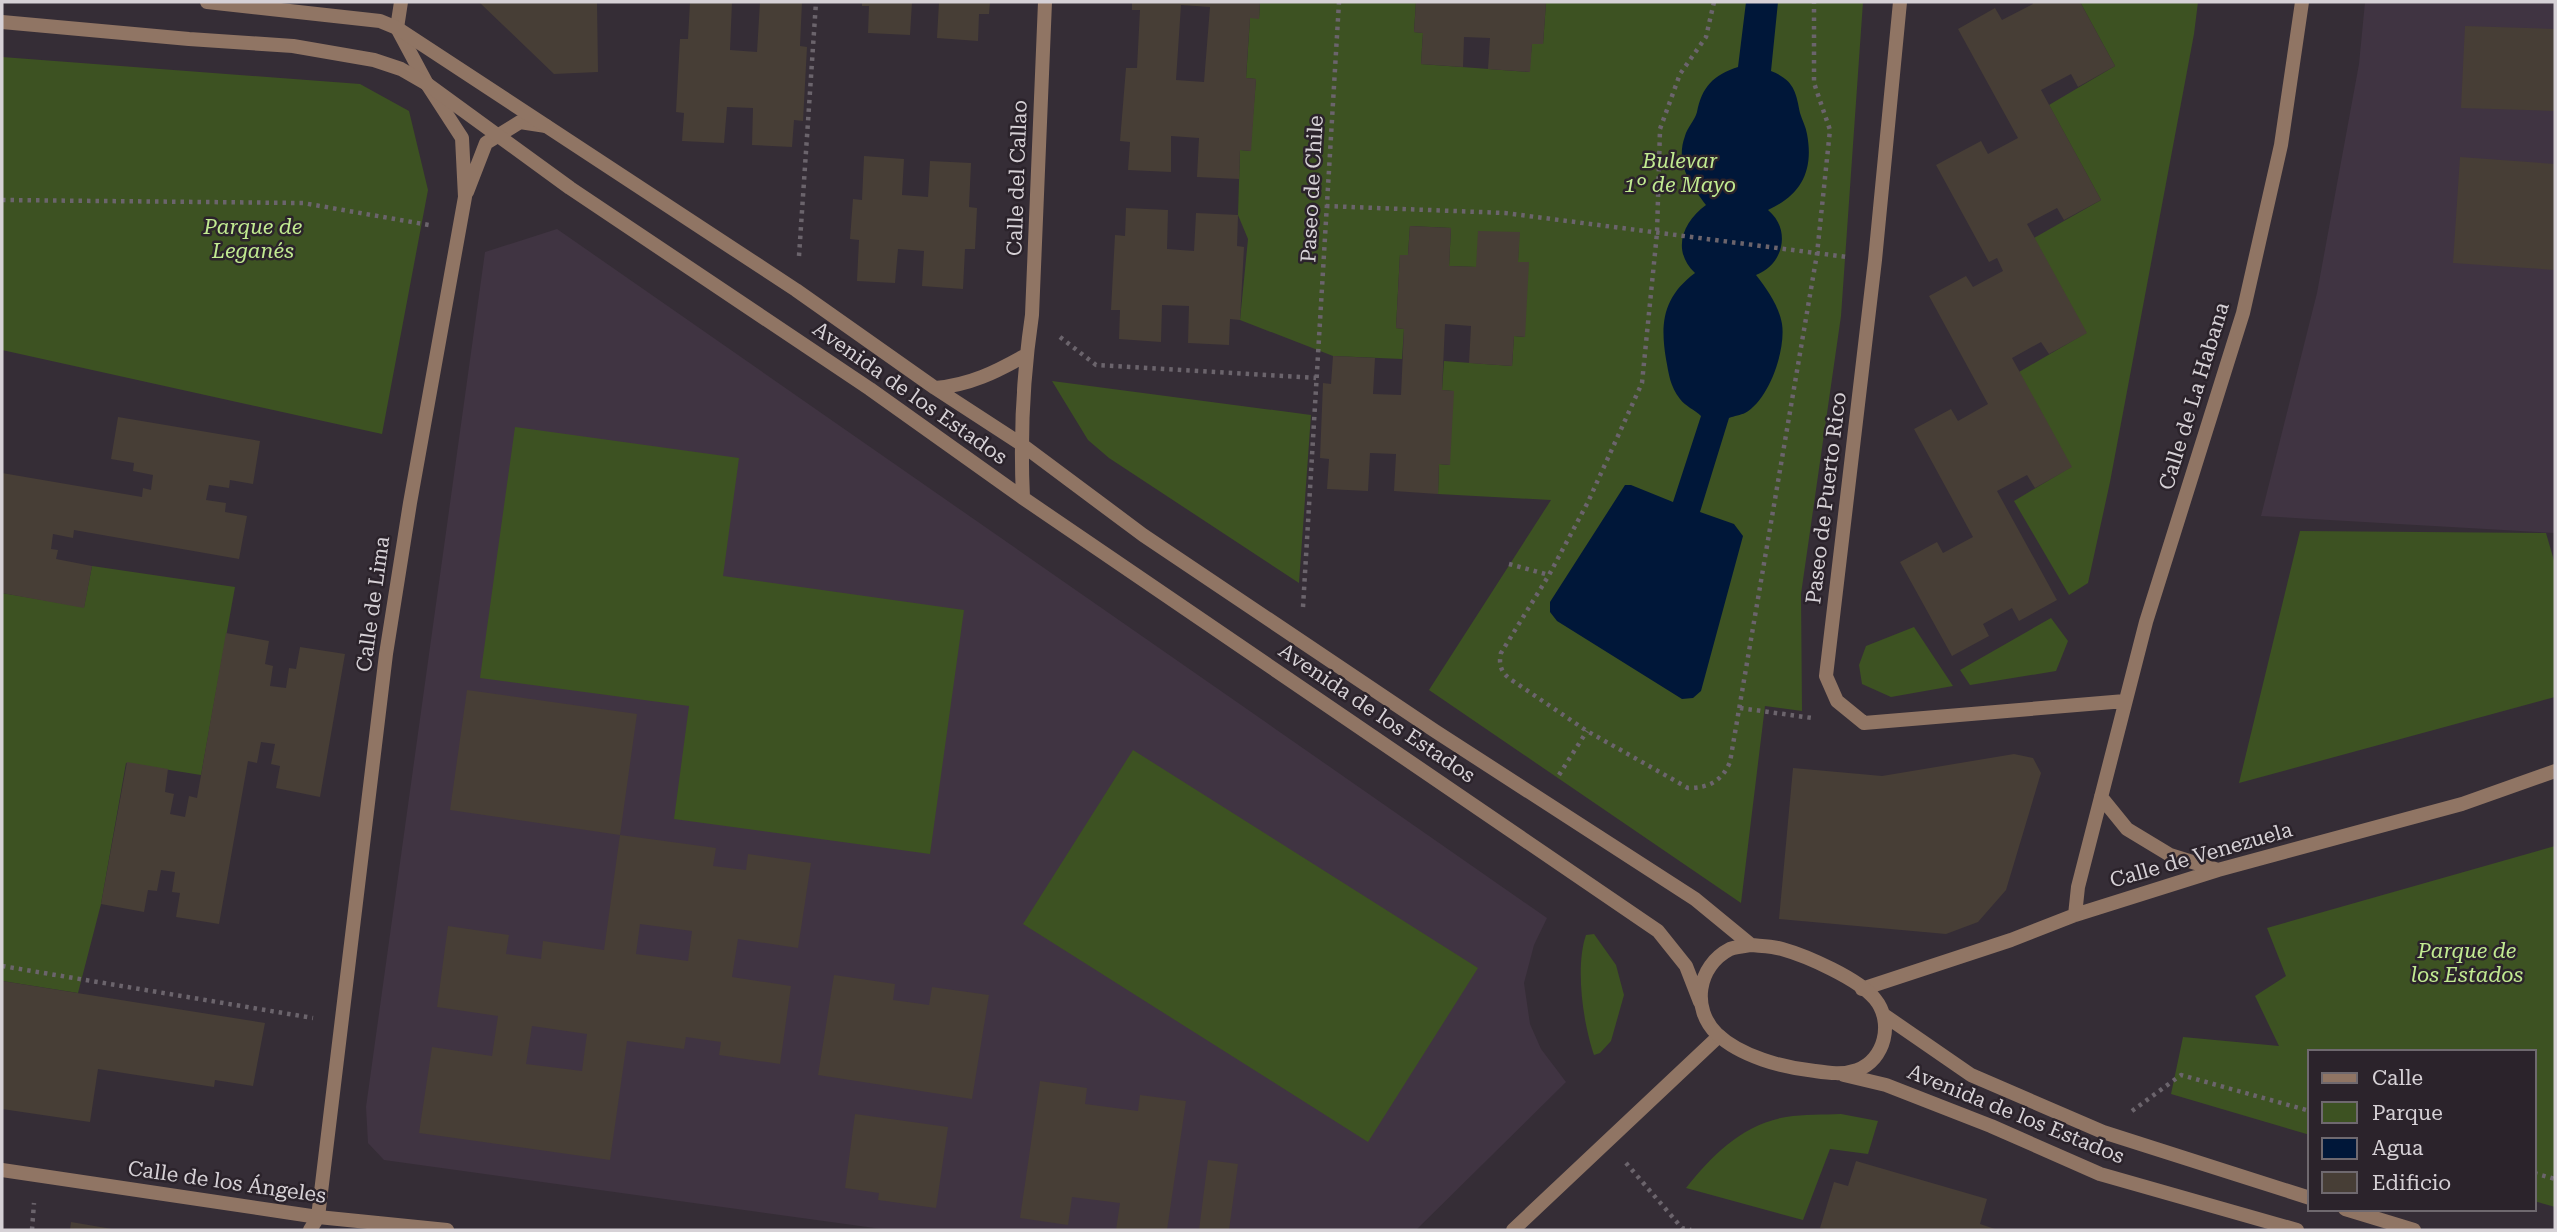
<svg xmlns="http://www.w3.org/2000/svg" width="2557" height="1232" font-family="'Roboto Serif',serif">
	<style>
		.built { fill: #403442 }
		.green { fill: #3d5222 }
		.water { fill: #001739 }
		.building { fill: #473e36; fill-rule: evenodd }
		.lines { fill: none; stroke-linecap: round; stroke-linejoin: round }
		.path { stroke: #6b646c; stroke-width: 4.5; stroke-dasharray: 3.5 5; stroke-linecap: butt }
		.minor { stroke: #907564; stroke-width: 14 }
		.tertiary { stroke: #907564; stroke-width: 14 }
		.labels { text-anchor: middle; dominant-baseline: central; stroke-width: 5; stroke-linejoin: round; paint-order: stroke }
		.park-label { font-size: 21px; font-style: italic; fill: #c1ea91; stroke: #2b232b }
		.street-label { font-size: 21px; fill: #d6d1d6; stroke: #2b232b }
	</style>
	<rect width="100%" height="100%" fill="#352d36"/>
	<path class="built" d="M2365 2H2555V533L2261 516 2317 293 2359 64Z
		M557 229 1547 918 1534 945 1524 983 1530 1024 1541 1049 1566 1082 1416 1230H889L384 1160 368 1143 366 1107 485 252Z"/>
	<path class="green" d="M1260 2H1416L1414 32 1423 33 1421 64 1529 72 1532 44H1543L1546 2H1863L1841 316 1801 594 1802 711 1765 706 1741 903 1429 690 1551 500 1438 494 1439 464 1449 465 1453 391 1442 390 1444 361 1512 366 1514 336 1524 337 1528 262H1518L1519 233 1476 267 1449 266 1451 228 1410 226 1408 255H1400L1396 328 1404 329 1402 359 1333 356 1240 320 1248 239 1238 215 1240 150 1250 151 1256 79 1246 78 1250 18H1259Z
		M2080 2H2198L2194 34 2110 482 2088 583 2069 595 2014 501 2071 467 2019 372 2086 333 2034 238 2101 200 2049 105 2115 66Z
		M2 57 360 84 409 111 428 190 382 434 2 350Z
		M1052 381 1311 415 1299 583 1109 458 1088 440Z
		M515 427 739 458 723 576 964 610 930 854 674 819 689 706 480 678Z
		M2300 531 2546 533 2555 564V697L2239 783Z
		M92 566 235 587 201 775 126 763 101 904 78 993 2 981V593L84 607Z
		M2051 618 2068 641 2056 671 1970 685 1960 670Z
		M1914 627 1953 686 1891 697 1862 684 1859 665 1866 646Z
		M1133 750 1478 968 1368 1142 1023 924Z
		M2555 846V1207L2534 1201V1052H2310V1135L2171 1094 2183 1037 2279 1046 2255 996 2286 976 2267 928Z
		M1594 934 1616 965 1624 995 1611 1041 1600 1053 1594 1055C1583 1023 1575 967 1586 935Z
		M1841 1114 1878 1121 1868 1154 1830 1149 1803 1220 1686 1188C1712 1155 1743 1124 1786 1117 1804 1114 1823 1115 1841 1114Z"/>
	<path class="water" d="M1746 2H1778L1771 71C1794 80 1796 92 1800 113 1802 120 1806 127 1807 134 1814 171 1801 195 1768 210 1792 230 1783 265 1756 275 1767 289 1779 306 1782 324 1786 350 1769 400 1745 413 1741 415 1734 416 1729 418L1700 512 1734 524 1743 536 1701 691 1693 698 1682 699 1557 621 1550 612V602L1625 485H1631L1673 502 1701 416C1695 410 1685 406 1680 399 1670 386 1669 375 1666 359 1660 323 1663 297 1695 273 1671 250 1683 222 1706 205 1690 184 1675 163 1685 136 1687 128 1695 120 1697 112 1702 87 1713 75 1738 67Z"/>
	<path class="building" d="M479 2H597L598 72 554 74Z
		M690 2H732L730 50 757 52 760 2H802L800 46 807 47 803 121 794 120 792 147 752 145 753 108 727 107 724 143 682 141 684 113 676 112 680 39H688Z
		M862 2H912L910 35 868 33 869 6H862Z
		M939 2H990L989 14H979L978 41 937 38Z
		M1132 2H1260L1259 19 1250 18 1248 47 1246 78 1256 79 1251 151 1240 150 1239 179 1197 177 1199 138 1171 136V172L1128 170 1130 142 1120 141 1126 68H1137L1140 10H1132ZM1181 5 1210 7 1204 82 1176 80Z
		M1416 2H1546L1543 44H1532L1530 72 1488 69 1490 38 1464 37 1463 67 1421 64 1423 33 1414 32Z
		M2032 2H2080L2115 66 2078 87 2071 74 2041 90 2101 200 2064 220 2057 208 2027 224 2087 333 2049 354 2041 342 2012 358 2072 467 2035 488 2027 475 1997 491 2057 600 2019 621 2012 608 1983 624 1989 636 1952 656 1900 562 1937 542 1943 553 1973 537 1914 429 1951 409 1958 421 1988 404 1929 296 1966 276 1973 287 2003 271 1997 258 1989 262 1936 165 1981 141 1988 154 2018 138 1958 29 1995 8 2002 20 2033 4Z
		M2465 26 2555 29V111L2461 108Z
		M864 156 904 159 902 195 928 197 930 161 971 163 969 207 977 208 975 249H965L963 289 922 286 924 251 898 249 895 283 857 281 859 240 850 239 853 199 862 200Z
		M2460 157 2555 164V270L2453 263Z
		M1126 208 1168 210 1167 249 1194 251 1196 213 1238 215 1237 246 1244 247 1240 320 1230 319 1229 345 1188 343 1189 306 1162 305 1161 342 1119 339 1120 310H1111L1115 235 1125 236Z
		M1410 226 1451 228 1449 266 1476 267 1478 231 1520 232 1518 262H1529L1525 337 1514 336 1512 366 1469 363 1471 326 1445 324 1442 390 1454 391 1450 465 1439 464 1438 494 1394 491 1396 454 1370 453 1368 491 1327 489 1329 459 1320 458 1323 383 1331 384 1333 356 1375 358 1373 394 1401 395 1404 329 1396 328 1400 255H1408Z
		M118 417 260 441 253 484 230 480 229 488 209 485 206 500 226 503 225 512 247 516 239 559 74 530 73 538 53 534 51 549 58 550 56 559 92 566 84 608 2 593V473L142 497 143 488 151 490 153 475 133 471 134 463 111 459Z
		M226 633 269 641 265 664 273 666 270 686 286 688 289 668 296 669 300 647 345 654 320 797 276 788 280 766 271 764 275 744 261 742 257 763 248 761 219 924 176 917 180 893 172 892 175 872 161 870 157 891 148 890 144 912 101 904 127 762 168 769 165 792 174 794 170 814 185 817 189 796 197 798Z
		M467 690 637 714 620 835 716 848 713 866 746 870 748 854 811 863 798 948 738 939 732 977 791 986 780 1064 719 1055 721 1042 686 1037 684 1049 627 1041 610 1160 419 1133 432 1047 492 1056 498 1016 437 1007 448 926 509 935 506 954 541 959 543 941 604 950 620 835 450 810ZM640 924 692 931 688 961 636 954ZM532 1026 587 1034 582 1071 526 1064Z
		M2014 754 2033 758 2041 773 2006 890 1978 922 1946 934 1779 919 1793 768 1882 776Z
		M834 975 895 984 893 1000 929 1005 932 987 989 995 972 1099 818 1075Z
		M2 981 265 1023 253 1086 215 1080 214 1087 98 1069 90 1122 2 1109Z
		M1040 1081 1087 1088 1085 1104 1138 1111 1140 1095 1186 1101 1167 1230H1116L1120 1203 1072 1197 1068 1225 1020 1218Z
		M855 1114 948 1127 936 1208 878 1200 879 1193 845 1188Z
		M1208 1160 1238 1164 1229 1230H1199Z
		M1856 1161 1987 1199 1980 1224 1998 1230H1830L1820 1228 1834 1182 1848 1186Z
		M71 1222 112 1229V1230H70Z"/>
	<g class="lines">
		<path class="path" d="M1714 2 1706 37 1680 74 1660 129 1657 233 1642 383 1588 502 1549 575 1501 653C1498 666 1502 674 1513 681L1587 731 1688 788C1709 788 1722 781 1730 762L1817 254 1830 130 1814 83V2
			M2 200 303 203 429 225
			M1326 206 1505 213 1847 257
			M799 256 816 2
			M1060 337 1096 365 1316 378
			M1509 564 1549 575
			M1303 607 1339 2
			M1740 708 1812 718
			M1559 775 1587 731
			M2 966 313 1018
			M2132 1111 2181 1075 2310 1111
			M1626 1163 1682 1228 1691 1230
			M2534 1173 2555 1179
			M32 1230 34 1203"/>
		<path class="minor" d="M1900 2 1875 260 1826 676 1837 701 1864 723 2125 701
			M467 192 486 143 520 122 546 126
			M2101 797 2127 829 2170 855 2218 870
			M2075 915 2078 887 2146 622 2243 313 2281 145 2302 2
			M1862 989 2011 940 2075 915 2218 870 2462 804 2555 771
			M2 1170 318 1217 447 1230
			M310 1230 318 1217 386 654 410 503 465 197 462 138 427 84 397 28 401 2
			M1513 1230 1719 1036"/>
		<path class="tertiary" d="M207 2 380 21 397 28 796 290 935 388 1021 444 1143 535 1435 731 1695 899 1751 945
			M2 22 189 39 293 46 374 60 401 69 427 84 570 188 870 389 1023 498 1658 931 1686 966 1700 1002
			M935 388C970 385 996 372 1026 355
			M1023 498C1020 436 1023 376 1032 315L1045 2
			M1751 945C1761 946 1772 946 1782 949 1807 956 1859 979 1875 999 1894 1022 1885 1060 1857 1070 1843 1075 1829 1073 1815 1071 1783 1068 1740 1056 1717 1034 1691 1009 1697 966 1730 949 1736 947 1744 946 1751 945Z
			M1884 1015 1971 1075 2103 1132 2310 1198
			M1844 1075 1886 1085 1991 1126 2100 1174 2297 1230
			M2345 1209 2414 1230"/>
	</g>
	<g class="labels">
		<g class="park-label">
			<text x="1680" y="161">Bulevar<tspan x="1680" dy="24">1º de Mayo</tspan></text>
			<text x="253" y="227">Parque de<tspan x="253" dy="24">Leganés</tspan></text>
			<text x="2467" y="951">Parque de<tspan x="2467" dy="24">los Estados</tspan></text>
		</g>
		<g class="street-label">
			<text transform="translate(1017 178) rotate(-88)">Calle del Callao</text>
			<text transform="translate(1312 189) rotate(-87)">Paseo de Chile</text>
			<text transform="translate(910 393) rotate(35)">Avenida de los Estados</text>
			<text transform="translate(2194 396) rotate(-73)">Calle de La Habana</text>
			<text transform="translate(1826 498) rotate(-83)">Paseo de Puerto Rico</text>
			<text transform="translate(373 604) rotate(-82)">Calle de Lima</text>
			<text transform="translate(1377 713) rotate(34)">Avenida de los Estados</text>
			<text transform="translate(2201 855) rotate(-16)">Calle de Venezuela</text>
			<text transform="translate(2016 1114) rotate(22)">Avenida de los Estados</text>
			<text transform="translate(227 1182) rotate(8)">Calle de los Ángeles</text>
		</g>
	</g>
	<rect width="2557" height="1232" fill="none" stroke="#d6d1d6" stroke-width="7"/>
	<rect x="2308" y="1050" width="228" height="161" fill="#2b232b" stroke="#6f696f" stroke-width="2"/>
	<rect x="2322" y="1073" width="35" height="10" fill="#907564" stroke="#6f696f" stroke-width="2"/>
	<text x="2372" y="1085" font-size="21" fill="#d6d1d6">Calle</text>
	<rect x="2322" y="1102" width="35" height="21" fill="#3d5222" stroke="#6f696f" stroke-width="2"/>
	<text x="2372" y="1120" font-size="21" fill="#d6d1d6">Parque</text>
	<rect x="2322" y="1138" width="35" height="21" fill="#001739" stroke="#6f696f" stroke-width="2"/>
	<text x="2372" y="1155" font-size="21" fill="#d6d1d6">Agua</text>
	<rect x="2322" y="1172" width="35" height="21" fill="#473e36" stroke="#6f696f" stroke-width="2"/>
	<text x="2372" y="1190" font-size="21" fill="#d6d1d6">Edificio</text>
</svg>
